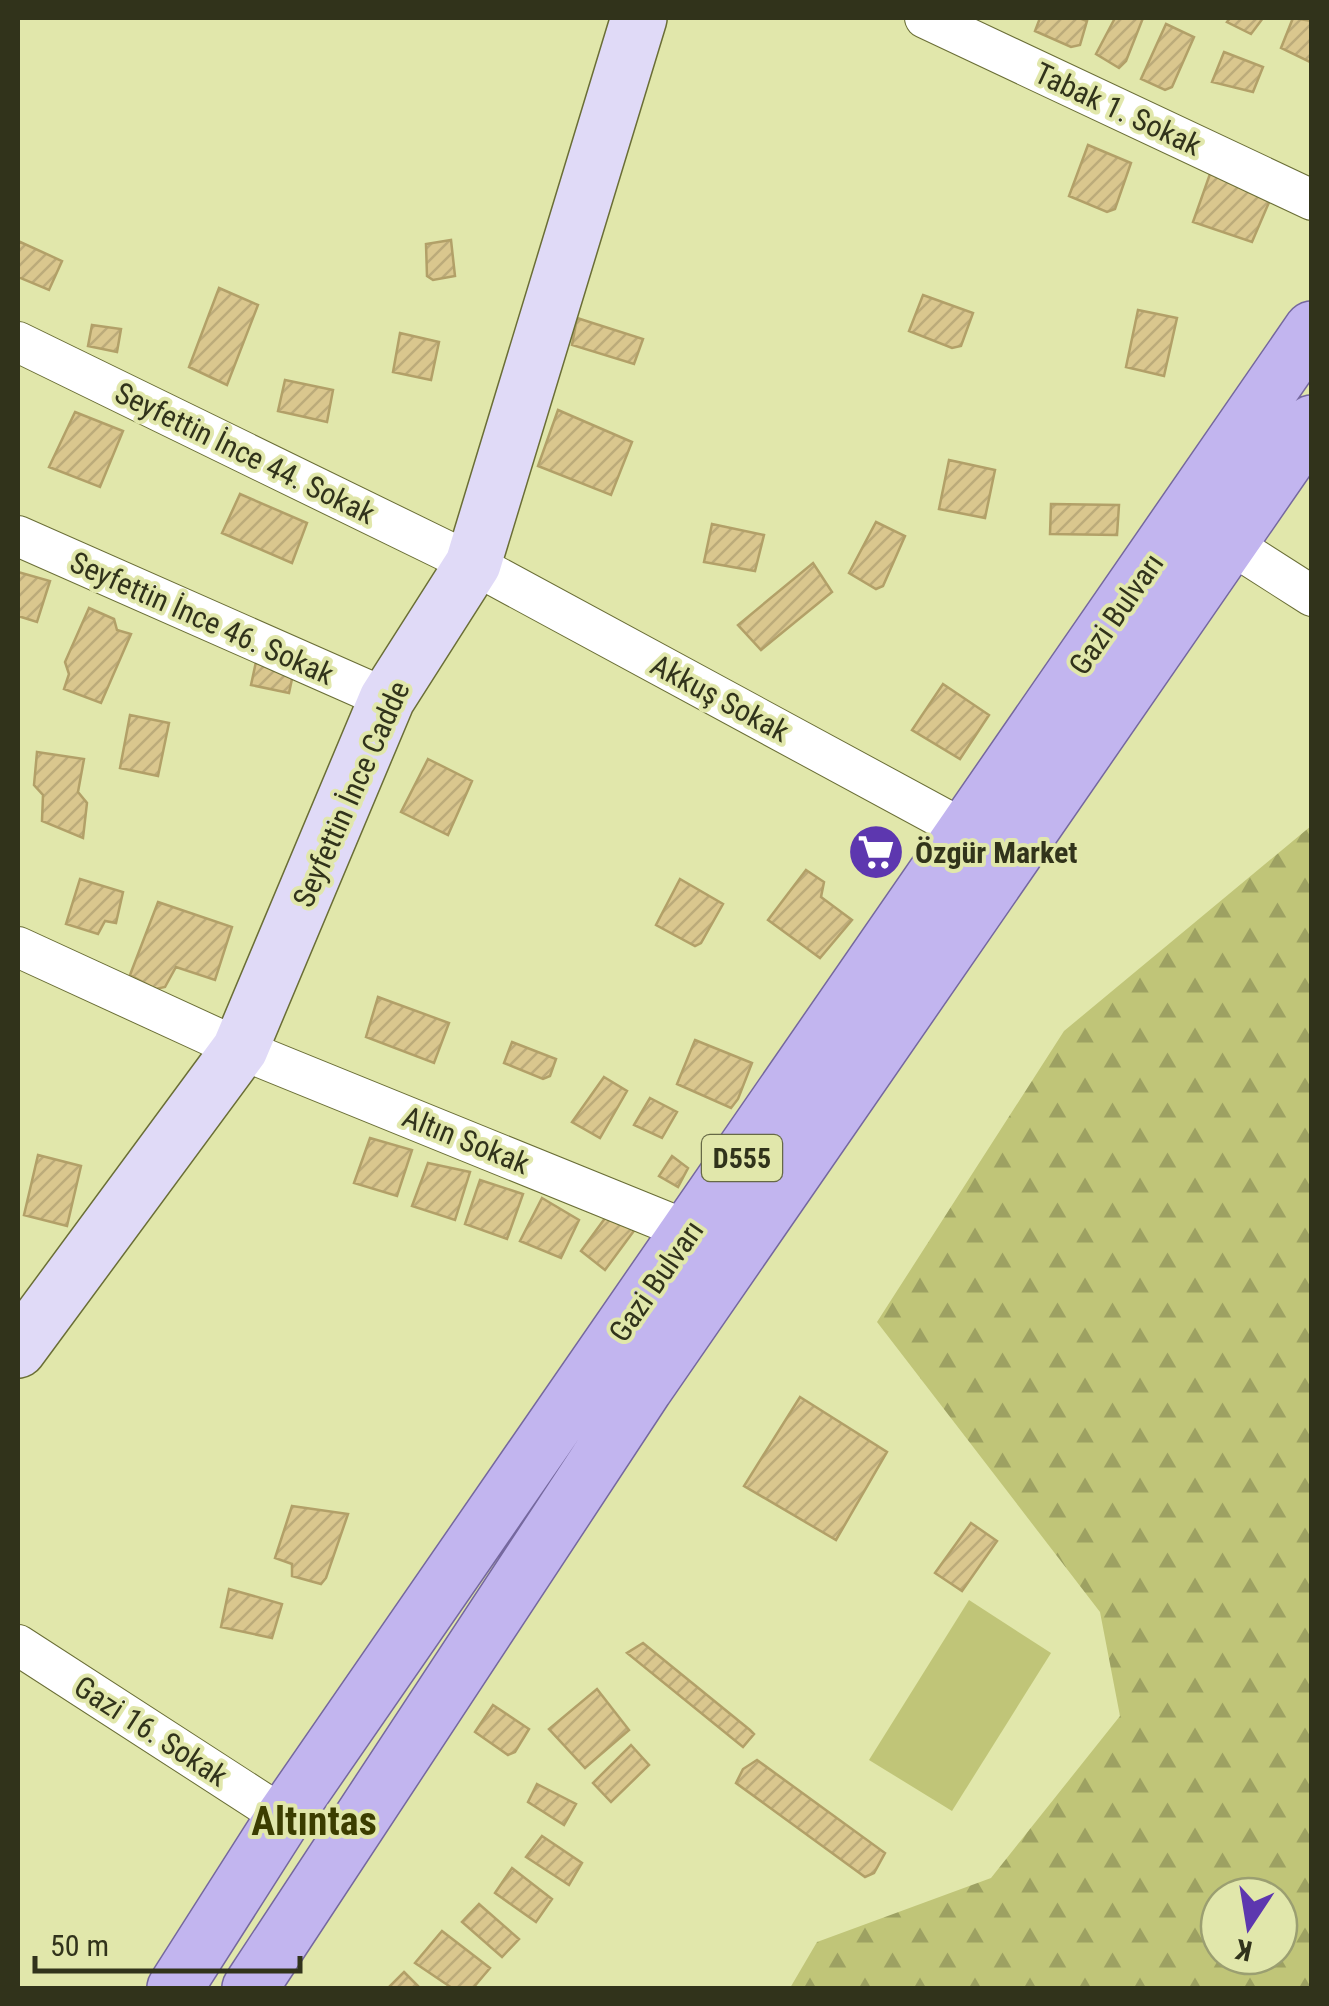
<svg xmlns="http://www.w3.org/2000/svg" width="1329" height="2006" font-family="'Roboto Condensed',sans-serif">
	<style>
		.forest { fill: url(#forest-firs); fill-rule: evenodd }
		.pitch { fill: #c0c578 }
		.building { fill: url(#building-hatch); stroke: #b2a068; stroke-width: 2.5 }
		.lines { fill: none; stroke-linecap: round; stroke-linejoin: round }
		.minor-casing { stroke: #6a6e36; stroke-width: 42 }
		.secondary-casing { stroke: #6a6e36; stroke-width: 58 }
		.primary-casing { stroke: #75689e; stroke-width: 58 }
		.minor { stroke: #fff; stroke-width: 40 }
		.secondary { stroke: #e0daf7; stroke-width: 55 }
		.primary { stroke: #c2b5ef; stroke-width: 55 }
		.labels { text-anchor: middle; dominant-baseline: central; stroke-width: 8; stroke-linejoin: round; paint-order: stroke }
		.shield { fill: #e1e7ab; stroke: #666946; stroke-width: 2.5 }
		.shield-label { font-size: 28px; font-weight: bold; fill: #31331b }
		.street-label { font-size: 30px; fill: #31331b; stroke: #e1e7ab }
		.poi-label { font-size: 30px; font-weight: bold; fill: #31331b; stroke: #e1e7ab; text-anchor: start }
		.district-label { font-size: 40px; font-weight: bold; fill: #3b3d00; stroke: #e1e7ab }
	</style>
	<defs>
		<pattern id="forest-firs" width="22" height="20" patternUnits="userSpaceOnUse" patternTransform="scale(2.5)"><rect width="22" height="20" fill="#c0c578"/><path d="M5 1l3.5 6h-7zM16 11l3.5 6h-7z" fill="#9da162"/></pattern>
		<pattern id="building-hatch" width="6" height="6" patternUnits="userSpaceOnUse" patternTransform="scale(2.5)"><rect width="6" height="6" fill="#dac78e"/><path d="M-1 1l2-2M0 6l6-6M5 7l2-2" fill="none" stroke="#bcab7a"/></pattern>
	</defs>
	<rect width="100%" height="100%" fill="#e1e7ab"/>
	<path class="forest" d="M1311 826V1988H790L817 1942 991 1878 1120 1716 1100 1612 877 1322 1064 1031ZM1219 1896H1279V1956H1219Z"/>
	<path class="pitch" d="M969 1600 1051 1653 952 1811 869 1760Z"/>
	<path class="building" d="M1040 18H1079L1087 21 1080 45 1071 47 1035 31Z
		M1115 18H1143L1126 61 1119 68 1096 54Z
		M1230 18H1263L1251 34 1227 22Z
		M1293 18 1312 21V63L1281 48Z
		M1166 24 1194 37 1172 87 1165 90 1141 79Z
		M1224 52 1263 67 1253 92 1212 82Z
		M1088 145 1131 163 1115 209 1107 212 1069 196Z
		M1211 171 1273 193 1252 242 1193 222Z
		M451 240 455 276 433 280 427 276 426 244Z
		M18 241 62 261 49 290 18 277Z
		M219 288 258 305 227 385 189 367Z
		M923 295 973 313 961 346 952 348 909 331Z
		M1138 310 1177 318 1164 376 1126 367Z
		M577 318 643 339 634 364 572 345Z
		M92 325 121 329 117 352 88 346Z
		M400 333 439 342 431 380 393 372Z
		M285 380 333 390 327 422 278 411Z
		M558 410 632 442 611 495 538 466Z
		M75 412 123 431 100 487 49 467Z
		M949 460 995 470 985 518 939 509Z
		M240 494 307 523 292 563 222 533Z
		M1051 504 1119 505 1117 535 1050 534Z
		M876 522 905 536 883 586 876 589 849 573Z
		M712 524 764 535 755 571 704 562Z
		M813 563 832 592 761 650 738 625Z
		M18 572 50 581 37 622 18 616Z
		M89 608 114 619 117 630 131 634 101 703 64 689 69 674 65 662Z
		M257 657 295 665 289 693 251 685Z
		M943 684 989 715 960 759 912 730Z
		M130 715 169 723 158 776 120 768Z
		M37 752 84 759 78 792 87 803 83 838 42 821 43 795 34 785Z
		M428 759 472 781 448 835 401 812Z
		M806 870 824 882 821 897 852 920 820 958 768 920Z
		M80 879 123 892 116 923 105 921 98 934 66 924Z
		M680 879 723 904 701 943 695 946 656 925Z
		M158 902 232 927 215 980 176 967 165 987 156 989 130 975Z
		M378 997 449 1023 434 1063 366 1037Z
		M695 1040 752 1063 738 1099 731 1108 677 1084Z
		M512 1042 556 1059 550 1076 543 1079 504 1063Z
		M604 1077 627 1091 600 1138 572 1122Z
		M650 1098 677 1112 662 1138 634 1125Z
		M370 1138 412 1150 397 1196 354 1183Z
		M38 1155 81 1166 67 1226 24 1215Z
		M672 1156 688 1168 678 1187 659 1176Z
		M428 1163 470 1172 455 1220 412 1206Z
		M480 1180 523 1194 507 1239 465 1224Z
		M542 1198 579 1220 561 1258 520 1241Z
		M611 1210 636 1228 605 1270 581 1251Z
		M800 1397 887 1452 836 1540 744 1486Z
		M292 1506 348 1514 326 1578 321 1584 292 1576V1564L275 1558Z
		M971 1523 997 1541 962 1591 935 1573Z
		M229 1589 282 1604 272 1638 221 1627Z
		M643 1643 750 1730 754 1734 743 1747 627 1653Z
		M597 1689 629 1730 585 1768 549 1729Z
		M493 1705 529 1729 515 1752 508 1755 475 1732Z
		M631 1745 649 1765 611 1802 593 1783Z
		M757 1760 885 1853 874 1873 865 1877 736 1783 743 1769Z
		M537 1784 576 1804 564 1825 528 1802Z
		M542 1836 582 1863 569 1885 526 1857Z
		M512 1868 552 1899 536 1922 495 1893Z
		M479 1904 519 1939 502 1957 462 1922Z
		M442 1931 490 1968 473 1988H452L415 1963Z
		M404 1972 420 1988H388Z"/>
	<g class="lines">
		<g class="minor-casing">
			<path id="minor" d="M925 18 1312 200
				M18 342 473 564 966 831
				M18 536 387 699
				M1229 543 1312 596
				M18 947 240 1049 691 1232
				M18 1645 284 1817"/>
		</g>
		<g class="secondary-casing">
			<path id="secondary" d="M18 1350 240 1049 387 699 473 564 639 18"/>
		</g>
		<g class="primary-casing">
			<path id="primary" d="M175 1988 284 1817 1312 329
				M250 1988 645 1388 1312 423"/>
		</g>
		<use href="#minor" class="minor"/>
		<use href="#secondary" class="secondary"/>
		<use href="#primary" class="primary"/>
	</g>
	<defs>
		<g id="supermarket-disc" transform="scale(2.875)"><circle r="9.5" fill="#5d37af" stroke="#e1e7ab"/><path d="M-6-5.5h2.5l.6 2H6L4.5 2H-2.5L-4.4-4H-6ZM-1.5 3.2a1.3 1.3 0 1 0 .1 0ZM3 3.2a1.3 1.3 0 1 0 .1 0Z" fill="#fff"/></g>
	</defs>
	<g fill-rule="evenodd">
		<use href="#supermarket-disc" x="876" y="852"/>
	</g>
	<g class="labels">
		<rect class="shield" x="702" y="1135" width="80" height="46" rx="8"/>
		<g class="shield-label">
			<text x="742" y="1158">D555</text>
		</g>
		<g class="street-label">
			<text transform="translate(1118 109) rotate(25)">Tabak 1. Sokak</text>
			<text transform="translate(245 453) rotate(26)">Seyfettin İnce 44. Sokak</text>
			<text transform="translate(1116 614) rotate(-55)">Gazi Bulvarı</text>
			<text transform="translate(202 618) rotate(24)">Seyfettin İnce 46. Sokak</text>
			<text transform="translate(720 698) rotate(28)">Akkuş Sokak</text>
			<text transform="translate(351 794) rotate(-66)">Seyfettin İnce Cadde</text>
			<text transform="translate(466 1140) rotate(22)">Altın Sokak</text>
			<text transform="translate(656 1281) rotate(-55)">Gazi Bulvarı</text>
			<text transform="translate(151 1731) rotate(33)">Gazi 16. Sokak</text>
		</g>
		<g class="poi-label">
			<text x="915" y="852">Özgür Market</text>
		</g>
		<g class="district-label">
			<text x="314" y="1821">Altıntas</text>
		</g>
	</g>
	<rect width="1329" height="2006" fill="none" stroke="#31331b" stroke-width="40"/>
	<g transform="translate(1249 1926) rotate(192)"><circle r="48" fill="#e1e7ab" stroke="#9b9f71" stroke-width="2.5"/>
	<path d="M0-8L18 38L0 25L-18 38Z" fill="#5d37af"/>
	<text y="-15" font-size="28" font-weight="bold" text-anchor="middle" fill="#31331b">K</text>
	</g>
	<path d="M35 1956v15h265v-15" fill="none" stroke="#31331b" stroke-width="5"/>
	<text x="50" y="1956" font-size="30" fill="#31331b" stroke="#e1e7ab" stroke-width="8" paint-order="stroke">50 m</text>
</svg>
